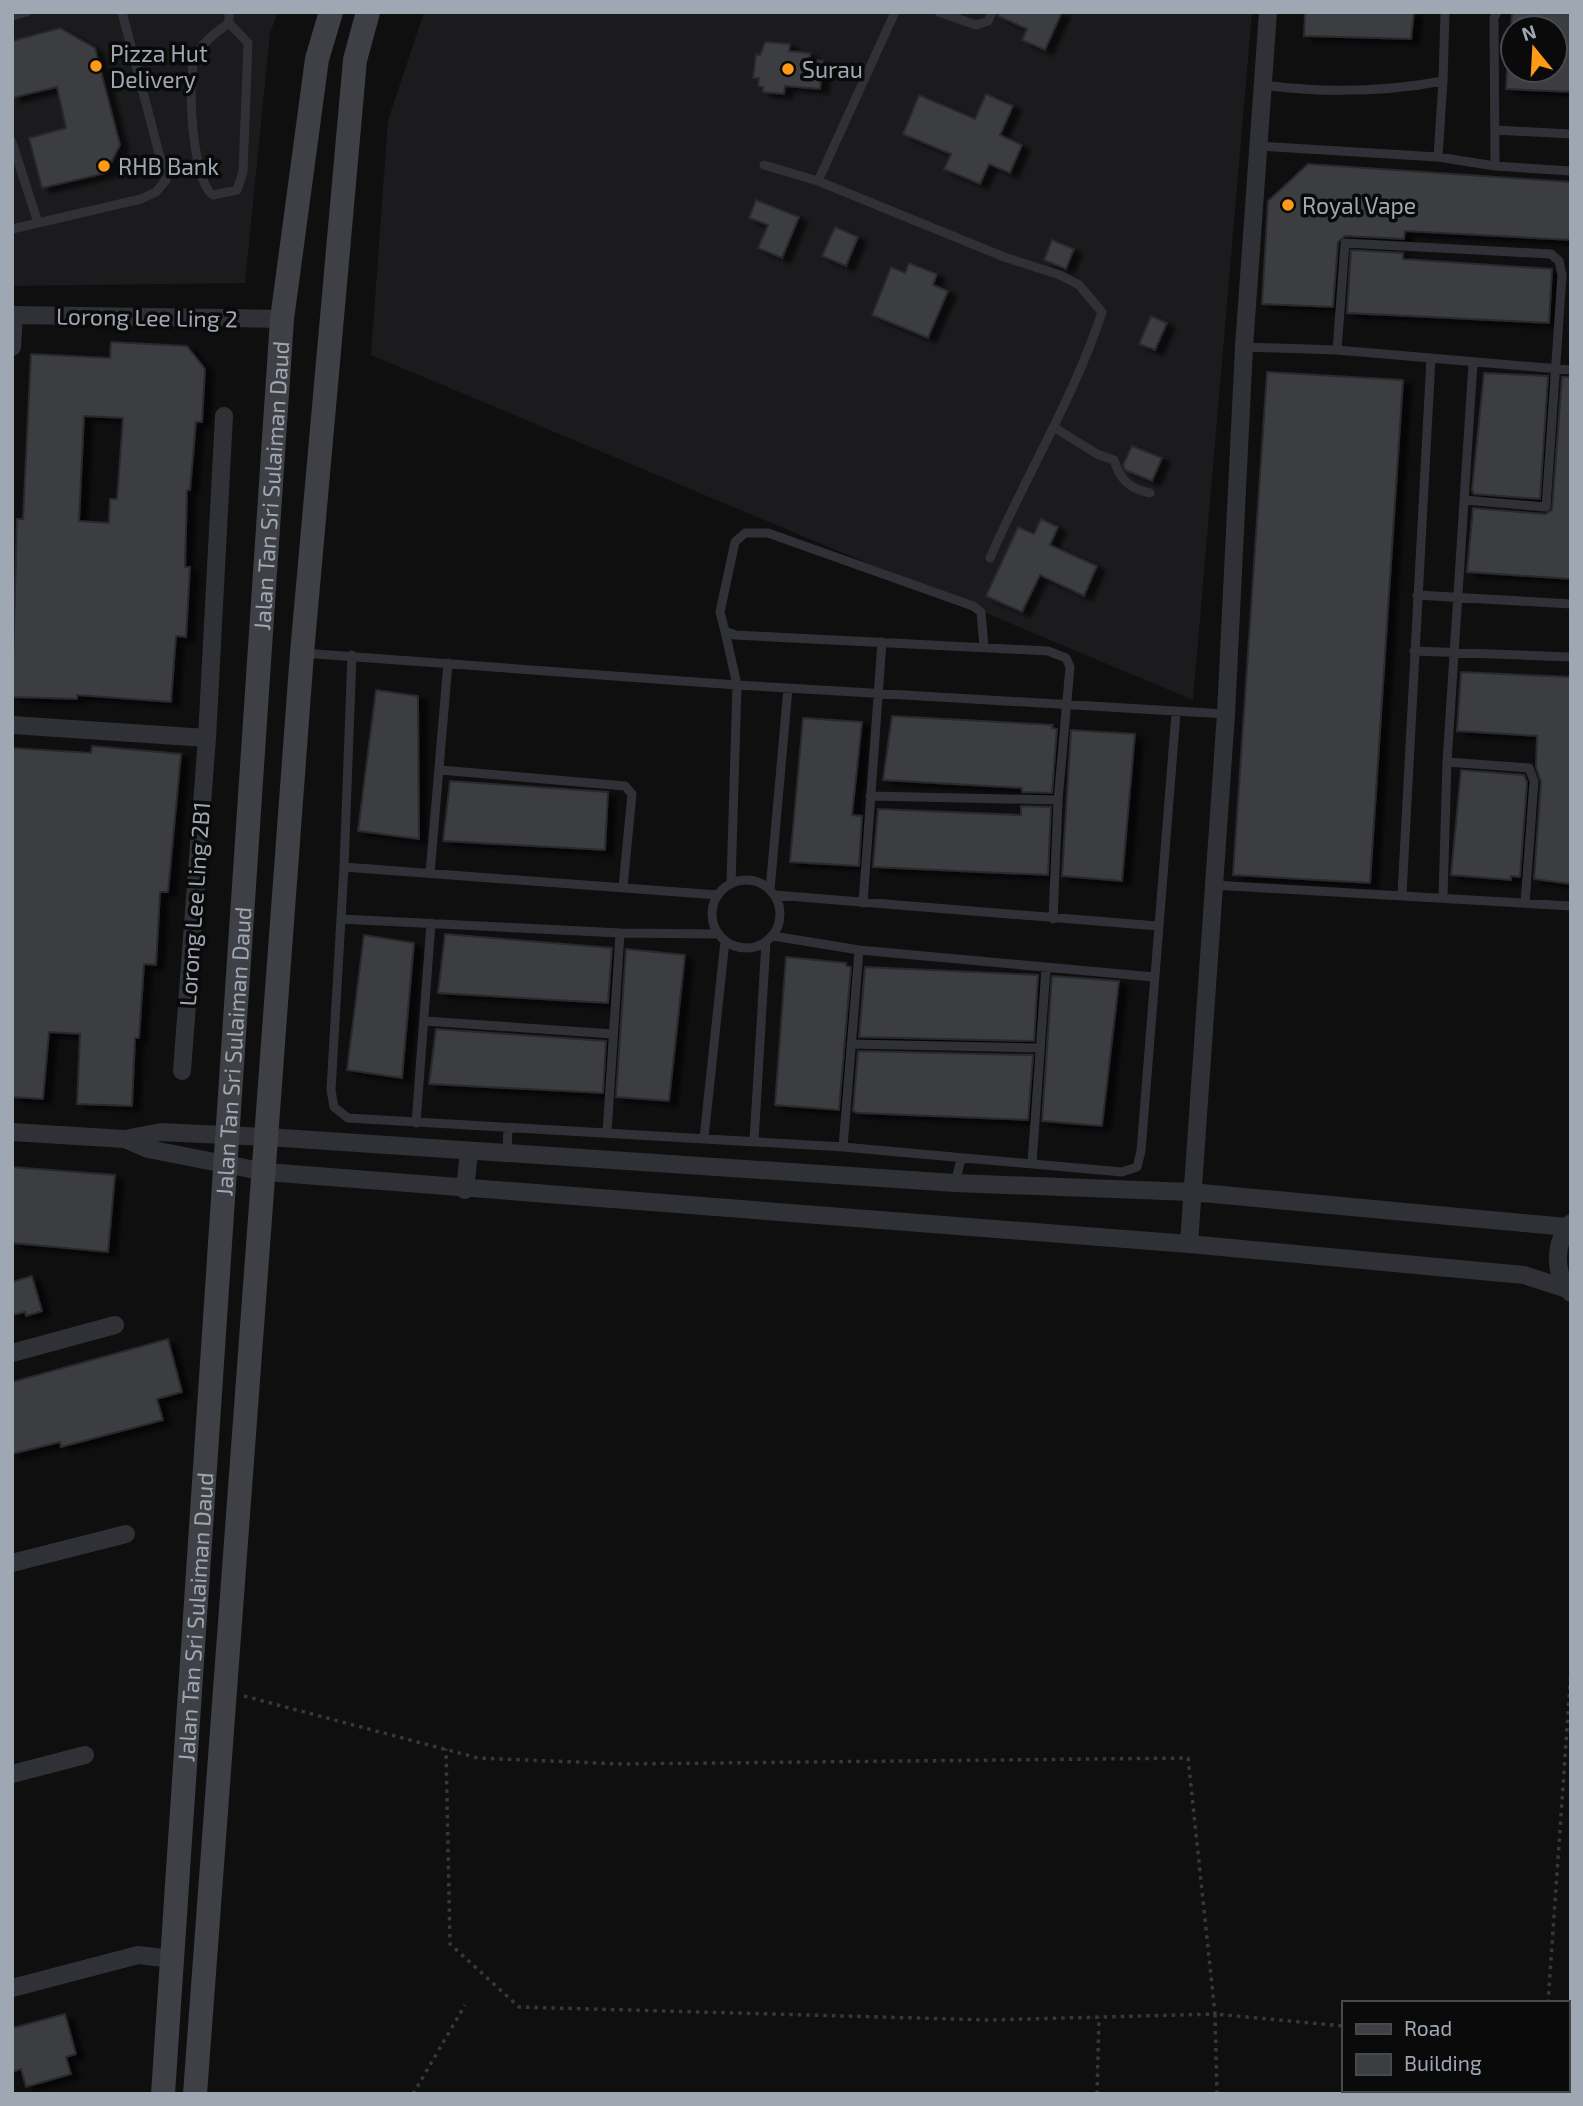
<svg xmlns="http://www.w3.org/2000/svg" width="1583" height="2106" font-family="'Exo 2',sans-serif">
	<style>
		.built { fill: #1b1b1d }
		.building { fill: #3b3d41; stroke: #29292d; stroke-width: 2; fill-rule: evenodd; filter: url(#shadow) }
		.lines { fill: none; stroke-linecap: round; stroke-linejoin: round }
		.path { stroke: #36383d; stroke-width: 3.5; stroke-dasharray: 3.5 5; stroke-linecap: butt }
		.lane { stroke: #303136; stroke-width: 9 }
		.street { stroke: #303136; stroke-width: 18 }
		.secondary { stroke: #3e4046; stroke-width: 24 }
		.poi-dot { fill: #ff9918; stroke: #0a0a0b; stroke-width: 2.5 }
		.labels { text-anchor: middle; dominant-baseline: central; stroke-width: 7; stroke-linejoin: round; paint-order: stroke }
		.poi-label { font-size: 23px; fill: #9fa7b3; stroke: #0a0a0b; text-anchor: start }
		.street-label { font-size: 23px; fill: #9fa7b3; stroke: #0a0a0b }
	</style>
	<defs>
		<filter id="shadow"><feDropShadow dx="8" dy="4.5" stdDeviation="2" flood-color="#0009"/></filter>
	</defs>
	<rect width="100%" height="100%" fill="#0f0f10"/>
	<path class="built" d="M12 12H278L270 33 245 283 12 286Z
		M424 12H1252L1193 700 371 355 388 120Z"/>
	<path class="building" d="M999 12H1062L1045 50 1022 40 1027 29 998 16Z
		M1305 12H1414L1411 39 1304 36Z
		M1512 12H1571V92L1506 89 1507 70H1555V28H1511Z
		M60 28 95 48 120 145 106 173 42 188 29 138 66 128 57 87 12 98V41Z
		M765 42 790 44 789 51 810 53V59L823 61 820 89 785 86 784 94 763 92V87L758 86 759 78H753L756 54 760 55Z
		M986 94 1013 106 1000 135 1022 145 1010 173 989 164 980 184 944 169 951 154 903 134 919 95 975 119Z
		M1308 164 1571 182V240L1405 231 1404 239 1345 236 1338 242 1333 307 1262 304 1268 201Z
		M756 200 799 217 782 258 758 248 768 225 749 218Z
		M835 227 858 237 846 266 822 256Z
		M1052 240 1074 249 1066 269 1044 260Z
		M1351 250 1403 253V259L1552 269 1549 323 1347 313Z
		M909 263 937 274 933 285 948 291 928 338 872 315 891 267 905 273Z
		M1151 316 1167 323 1155 350 1139 344Z
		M111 342 187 346 205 369 202 422H196L190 490H187L185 567H190L186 637 176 636 171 702 77 695V699L12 697 17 519H23L31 354 110 358ZM84 416 123 418 117 499H110L109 523 79 521Z
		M1267 372 1403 380 1370 883 1233 875Z
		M1484 373 1548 376 1540 499 1474 494 1472 490Z
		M1562 377H1571V579L1467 572 1473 508 1545 514 1552 510Z
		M1132 446 1162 458 1152 481 1125 470 1123 465Z
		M1041 519 1058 527 1050 545 1097 566 1084 596 1040 575 1022 612 986 596 1018 527 1034 534Z
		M1461 672 1571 677V884L1534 879 1541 782 1536 767 1537 736 1457 731Z
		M376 690 418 696 419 839 358 831Z
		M892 716 1053 725 1052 728 1057 729 1052 793 1022 792V788L883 780Z
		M803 718 862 722 852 815 862 816 859 866 790 862Z
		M1071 730 1135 734 1122 881 1062 876Z
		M92 746 181 754 168 892H160L156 965 144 964 139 1038H135L132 1106 77 1104 80 1034 49 1032 43 1099 12 1097V748L91 753Z
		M1461 770 1524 775 1527 782 1520 877 1511 876V880L1451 875Z
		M450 781 608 792 605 850 443 841Z
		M1021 806 1051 807 1048 875 873 867 878 809 1021 815Z
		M445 934 612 948 608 1003 438 993Z
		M364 935 414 943 402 1078 347 1070Z
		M626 949 685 955 669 1101 616 1097Z
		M786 957 846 963V966L851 967 839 1110 775 1105Z
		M865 967 1038 975 1034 1041 859 1037Z
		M1052 976 1119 981 1102 1126 1042 1121Z
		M436 1029 606 1041 603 1093 429 1084Z
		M858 1051 1033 1055 1028 1120 858 1113 853 1111Z
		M12 1167 115 1175 108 1252 12 1243Z
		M32 1276 42 1311 26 1316 25 1312 12 1315V1282Z
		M168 1339 182 1392 157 1399 163 1420 61 1447 60 1442 12 1454V1382Z
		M65 2014 76 2054 66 2057 71 2074 26 2087 21 2069 12 2072V2028Z"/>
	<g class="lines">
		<path class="path" d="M244 1696 478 1758 622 1764 1188 1758 1215 2014 989 2020 519 2007 450 1944 446 1749
			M1548 2003 1571 1671
			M1567 2047H1571
			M413 2094 465 2005
			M1097 2094 1099 2017
			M1217 2094 1215 2014 1343 2026
			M1541 2094 1542 2090"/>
		<path class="lane" d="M939 12 976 25 988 21 992 12
			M12 16 27 12
			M229 23C215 33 202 42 195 58 186 81 193 183 213 195L237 190 243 172 248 43 229 23V12
			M1263 85C1322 93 1384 92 1443 81L1445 12
			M1495 130 1571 134
			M12 142 38 223
			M1258 146 1438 157 1495 166 1571 171
			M1438 157 1443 81
			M764 165 818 181 1004 257 1060 275 1079 285 1102 312C1074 398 1026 475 990 558
			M1495 166 1494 18 1497 12
			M818 181 895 12
			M12 229 141 199 156 192 166 180 122 12
			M1244 347 1337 350 1571 370
			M1337 350 1345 243 1551 254 1559 261 1562 275 1546 507 1464 500
			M1055 428 1097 454 1114 460C1120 480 1130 489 1150 493
			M1417 595 1571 604
			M725 631 737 685 731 884
			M984 647 981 612 973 606 768 533H745L735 542 720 612 725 631 735 635 1048 651 1066 658 1070 667 1058 800 1053 919
			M1414 651 1571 657
			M302 653 737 685 1226 714
			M352 655 344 867 331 1090 334 1107 348 1118 843 1147 1122 1172 1137 1167 1141 1151 1176 713
			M1447 762 1529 768 1534 781 1525 903
			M440 770 625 786 632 794 623 887
			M870 796 1058 800
			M344 867 718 895
			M430 873 448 663
			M712 914a34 34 0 1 1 68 0a34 34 0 1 1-68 0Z
			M1214 885 1571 906
			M770 890 788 688
			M1402 894 1431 358
			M775 895 1158 926
			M1443 897 1447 762 1473 363
			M863 903 882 642
			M341 919 620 933 718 934
			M773 936 859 950 1154 977
			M425 1021 613 1034
			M851 1044 1040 1048
			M416 1123 431 923
			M607 1133 620 933
			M704 1138 725 941
			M754 1141 766 942
			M843 1147 859 950
			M507 1154 508 1128
			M1032 1163 1046 968
			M955 1183 961 1159"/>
		<path class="street" d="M12 315 282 319
			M12 347 14 315
			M12 725 207 738
			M182 1071 207 738 224 416
			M12 1132 125 1139 161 1132 268 1137 955 1183 1191 1192 1567 1227
			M125 1139 148 1149 266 1172 1189 1244 1524 1275 1567 1289
			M465 1190 469 1152
			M1571 1223C1554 1243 1553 1273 1571 1293
			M1189 1244 1226 714 1244 347 1268 12
			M12 1353 115 1325
			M12 1563 126 1534
			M12 1774 85 1755
			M12 1988 138 1955 172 1959"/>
		<g class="secondary">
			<path id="s1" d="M163 2094 282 319 317 59 331 12"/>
			<path d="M195 2094 302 653 355 60 368 12"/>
		</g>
	</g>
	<g class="poi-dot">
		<circle cx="96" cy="66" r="7"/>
		<circle cx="788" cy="69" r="7"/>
		<circle cx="104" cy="166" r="7"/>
		<circle cx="1288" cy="205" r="7"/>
	</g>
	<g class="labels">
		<g class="poi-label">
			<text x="110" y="53">Pizza Hut<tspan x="110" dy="26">Delivery</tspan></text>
			<text x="802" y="69">Surau</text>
			<text x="118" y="166">RHB Bank</text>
			<text x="1302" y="205">Royal Vape</text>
		</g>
		<g class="street-label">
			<text transform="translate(147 317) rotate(1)">Lorong Lee Ling 2</text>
			<text stroke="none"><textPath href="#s1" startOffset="1612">Jalan Tan Sri Sulaiman Daud</textPath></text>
			<text transform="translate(194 904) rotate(-86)">Lorong Lee Ling 2B1</text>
			<text stroke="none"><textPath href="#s1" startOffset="1045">Jalan Tan Sri Sulaiman Daud</textPath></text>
			<text stroke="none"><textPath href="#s1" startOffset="478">Jalan Tan Sri Sulaiman Daud</textPath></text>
		</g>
	</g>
	<rect width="1583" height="2106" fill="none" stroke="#9fa7b3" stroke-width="28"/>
	<rect x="1342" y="2001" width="228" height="91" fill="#0a0a0b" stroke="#46494e" stroke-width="2"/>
	<rect x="1356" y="2024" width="35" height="10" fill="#3e4046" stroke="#46494e" stroke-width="2"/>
	<text x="1404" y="2036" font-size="21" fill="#9fa7b3">Road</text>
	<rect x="1356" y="2054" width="35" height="21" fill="#3b3d41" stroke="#46494e" stroke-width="2"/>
	<text x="1404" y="2071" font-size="21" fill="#9fa7b3">Building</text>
	<g transform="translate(1534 49) rotate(342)"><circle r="33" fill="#0a0a0b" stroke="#46494e" stroke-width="2"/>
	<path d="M0-5L12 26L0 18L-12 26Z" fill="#ff9918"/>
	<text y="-10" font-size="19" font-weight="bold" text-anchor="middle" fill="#9fa7b3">N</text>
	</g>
</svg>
